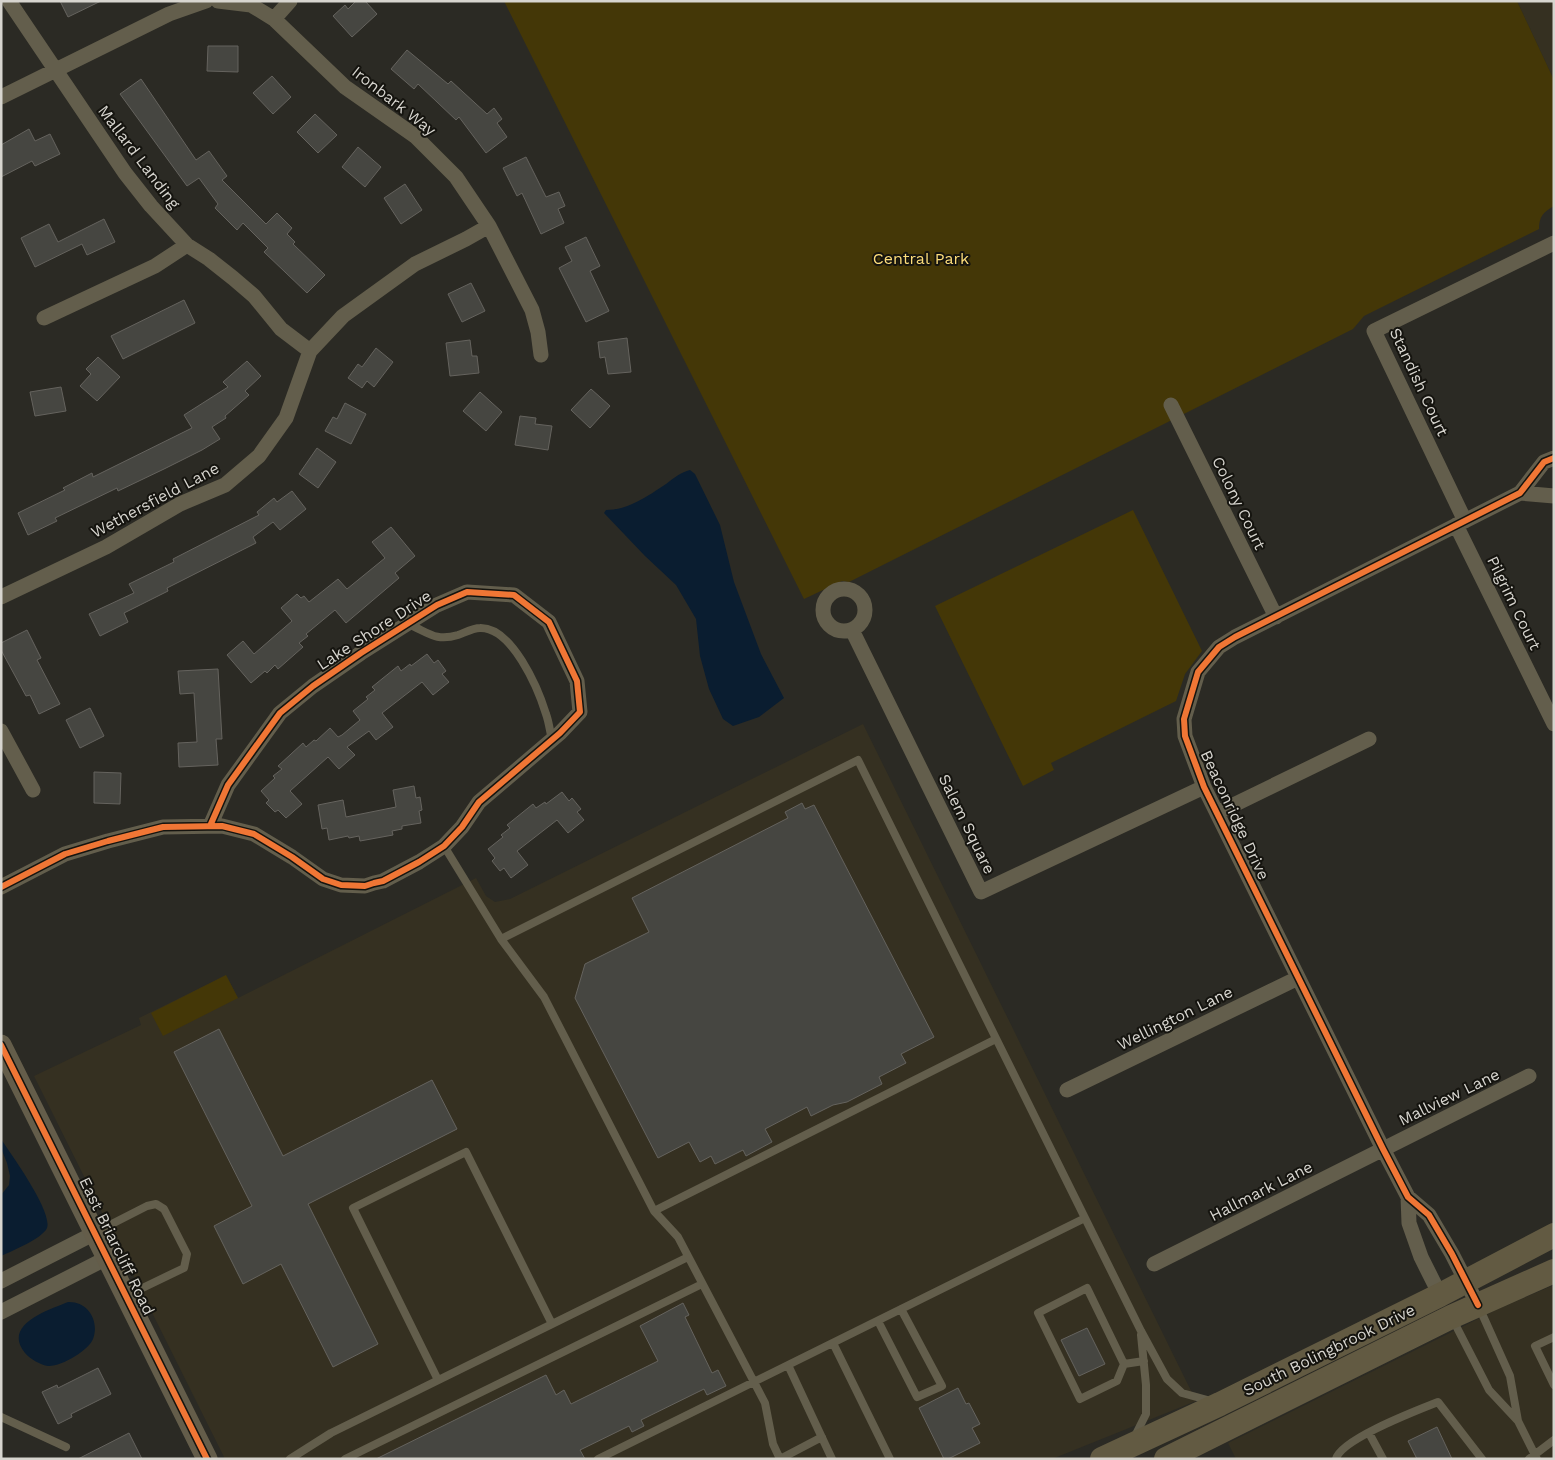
<svg xmlns="http://www.w3.org/2000/svg" width="1555" height="1460" font-family="'Work Sans',sans-serif">
	<style>
		.built { fill: #353021 }
		.green { fill: #443707 }
		.water { fill: #0a1d30 }
		.building { fill: #464641; stroke: #65635e }
		.lines { fill: none; stroke-linecap: round; stroke-linejoin: round }
		.lane { stroke: #635e4c; stroke-width: 8 }
		.street { stroke: #635e4c; stroke-width: 15 }
		.secondary { stroke: #645d4a; stroke-width: 21 }
		.primary { stroke: #625a42; stroke-width: 24 }
		.cycleway-casing { stroke: #15140f; stroke-width: 9 }
		.cycleway { stroke: #f07635; stroke-width: 6 }
		.labels { text-anchor: middle; dominant-baseline: central; stroke-width: 4; stroke-linejoin: round; paint-order: stroke }
		.street-label { font-size: 16px; fill: #d7d5cf; stroke: #15140f }
		.park-label { font-size: 16px; fill: #fddd7a; stroke: #15140f }
	</style>
	<rect width="100%" height="100%" fill="#2b2a24"/>
	<path class="built" d="M1517 1H1554V80Z
		M863 724 1196 1401 1052 1459H225L34 1076 141 1025 139 1018 226 975 238 998 476 878 486 896 495 902 510 899Z
		M1554 1285V1459H1236L1228 1443 1498 1309Z"/>
	<path class="green" d="M504 1H1517L1554 80V206C1543 212 1539 217 1539 229L1364 316 1353 329 849 582 842 581 804 599Z
		M1133 510 1202 651 1185 674 1176 701 1051 763 1054 770 1023 786 935 606Z
		M226 975 238 998 163 1036 151 1013Z"/>
	<path class="water" d="M690 470 695 474 720 525 734 582 761 654 784 698 759 717 733 726 723 719 709 689 700 656 696 619 676 585 645 556 604 513 606 510C628 510 648 496 666 484 674 478 681 472 690 470Z
		M1 1139C11 1154 53 1212 47 1228 43 1238 12 1251 1 1256V1195L9 1185 10 1176 7 1163 1 1148Z
		M68 1302C87 1301 100 1320 93 1339 89 1350 61 1367 48 1366 41 1365 30 1359 25 1353 2 1325 48 1310 68 1302Z"/>
	<path class="building" d="M60 1H101L68 17Z
		M356 1H365L377 14 352 37 333 16 345 5 348 9Z
		M208 46H238V72L207 71Z
		M407 50 448 84 451 81 487 114 494 108 502 119 497 123 507 137 486 153 459 117 456 120 418 84 414 89 391 69Z
		M272 76 291 97 273 114 253 93Z
		M141 79 196 160 209 151 227 176 222 180 266 224 277 213 292 228 287 234 295 242 293 244 325 275 307 293 264 252 268 248 243 223 237 230 215 208 218 204 199 178 187 186 120 94Z
		M315 114 337 135 318 153 297 132Z
		M29 129 35 141 50 134 60 154 35 166 32 161 1 177V145Z
		M358 147 381 167 365 187 342 167Z
		M526 157 546 197 559 192 565 206 558 209 564 223 541 234 522 193 517 196 503 168Z
		M405 184 422 210 401 224 384 198Z
		M104 219 115 242 87 255 82 244 35 267 21 238 49 224 58 242Z
		M586 237 600 266 590 271 609 311 586 322 559 268 572 261 565 247Z
		M471 283 485 311 462 322 448 294Z
		M184 300 195 323 123 359 111 336Z
		M627 338 631 372 608 374 605 357 600 358 598 342Z
		M470 340 472 356H477L479 373 450 376 446 343Z
		M376 348 393 362 374 387 367 381 362 388 348 378 358 364 362 367Z
		M98 357 120 377 97 401 80 386 91 374 86 369Z
		M247 361 261 376 245 391 249 395 225 416 226 418 212 427 220 439 202 450 164 469 118 491 117 488 55 518 57 521 28 535 18 513 65 490 63 488 92 473 93 477 192 428 184 415 228 387 223 382Z
		M61 387 66 411 35 416 30 392Z
		M591 389 610 406 590 428 571 410Z
		M480 392 502 412 486 431 463 411Z
		M345 403 366 414 351 444 325 431 333 417 337 419Z
		M520 416 536 418 535 424 552 426 548 450 515 445Z
		M317 448 336 462 318 488 299 474Z
		M292 491 306 509 280 530 273 522 253 537 256 543 167 588 168 591 124 613 128 622 100 636 89 614 134 593 129 584 174 562 173 559 259 515 257 512 274 498 277 502Z
		M391 527 415 556 395 573 399 578 346 623 335 610 306 634 308 636 299 643 303 647 278 669 275 665 267 673 265 671 251 683 227 655 243 641 254 654 292 621 281 608 297 594 301 598 304 596 309 602 338 579 347 589 385 558 372 542Z
		M27 630 41 658 37 660 60 704 39 714 30 695 26 696 1 650V643Z
		M427 654 434 663 438 660 446 671 442 674 449 682 433 695 422 682 382 713 393 727 376 740 369 731 347 747 355 755 339 769 328 757 290 791 302 804 286 818 278 810 275 812 266 803 269 800 261 791 275 778 273 776 282 769 278 766 303 743 306 747 314 740 316 741 330 728 338 737 342 735 360 720 353 711 368 699 366 697 375 690 372 687 398 666 401 671 410 664 411 666Z
		M218 669 222 739H216L218 765 179 767 178 743 197 742 194 693 180 694 178 671Z
		M90 708 104 736 80 748 66 720Z
		M94 772 121 773 120 804 94 803Z
		M414 786 416 798 420 797 422 810 419 811 421 823 402 826V829L392 831 393 835 360 841 359 836 349 838 348 836 329 840 327 828 322 829 318 805 343 800 346 817 396 807 393 790Z
		M562 792 569 801 572 798 581 809 577 812 584 820 568 833 557 820 517 851 528 865 511 878 504 868 500 871 492 861 495 858 488 849 503 837 501 835 510 828 507 825 533 804 536 808 545 802 546 804Z
		M802 803 805 809 814 805 934 1037 901 1054 906 1063 879 1077 882 1084 847 1102 833 1105 811 1116 807 1107 765 1129 772 1142 746 1156 743 1150 715 1164 711 1156 700 1162 689 1142 658 1158 575 998 585 964 649 932 632 898 788 818 785 812Z
		M219 1029 283 1156 432 1080 457 1129 308 1204 378 1344 333 1367 281 1264 243 1284 214 1226 252 1206 174 1052Z
		M683 1303 689 1315 685 1317 712 1373 718 1370 726 1386 707 1395 704 1389 641 1420 644 1426 632 1432 629 1426 580 1450 585 1459H376L546 1375 556 1395 564 1390 571 1404 658 1361 640 1326Z
		M1087 1328 1105 1364 1079 1376 1061 1340Z
		M98 1368 111 1394 71 1414 72 1417 58 1424 42 1392 57 1385 58 1388Z
		M958 1388 966 1404 969 1403 980 1424 972 1428 980 1443 948 1459H944L919 1408Z
		M1437 1427 1452 1459H1417L1408 1441Z
		M129 1433 142 1459H78Z"/>
	<g class="lines">
		<path class="lane" d="M408 624C428 632 435 642 458 635 464 633 473 628 480 628 512 627 538 688 546 714 549 722 550 732 552 740
			M444 846 501 939 858 760 1141 1331 1167 1379 1182 1393 1211 1401
			M501 939 544 997 654 1211 678 1237 765 1403 773 1444 780 1459
			M654 1211 996 1039
			M96 1232 147 1206 156 1204 164 1209 187 1254 184 1268 128 1295
			M1087 1288 1124 1364 1117 1381 1080 1399 1038 1313Z
			M1479 1307 1510 1376 1518 1421 1537 1459
			M1452 1318 1489 1390 1518 1421
			M878 1321 917 1397 942 1386 901 1309
			M1554 1337 1535 1346 1554 1385
			M833 1343 890 1459
			M1124 1364 1144 1361
			M788 1365 832 1459
			M438 1380 353 1208 466 1152 552 1324
			M1 1417 66 1447
			M1369 1433 1383 1459
			M1135 1436 1146 1414V1385L1141 1335
			M290 1459 331 1433 688 1257
			M345 1459 702 1284
			M598 1459 1085 1218
			M780 1459 822 1437
			M1336 1459C1341 1439 1418 1410 1438 1402L1482 1459
			M1529 1459 1554 1440"/>
		<path class="street" d="M9 1 125 173 151 206 187 245 209 259 233 278 254 296 281 329 310 351
			M218 1 251 5 274 19 345 87 415 136 456 177 489 226 532 310 538 332 541 355
			M274 19 290 1
			M1 97 169 14 206 1
			M44 318 155 266 187 245
			M1171 405 1276 617
			M1520 493 1554 496
			M1465 521 1374 331 1554 243
			M1456 525 1554 724
			M823 610a21 21 0 1 1 42 0a21 21 0 1 1-42 0Z
			M1 597 106 547 180 504 225 485 259 456 286 418 310 351 343 316 415 264 466 239 489 226
			M852 630 981 892 1204 787
			M1 731 33 790
			M1217 813 1369 739
			M1 887 65 854 108 841 163 827 222 826 254 834 292 857 323 879 341 885 365 886 374 883 383 881 419 862 444 846 462 827 479 802 560 733 580 712 577 681 549 622 514 595 467 592 437 605 361 653 313 686 280 713 228 785 210 826
			M1067 1090 1298 978
			M1408 1197 1409 1223 1421 1257 1440 1295
			M1154 1264 1529 1076
			M1 1281 95 1233
			M1478 1305 1452 1254 1429 1215 1408 1197 1383 1149 1204 787 1185 736 1184 719 1198 672 1219 647 1235 637 1520 493 1544 462 1554 458
			M1 1312 107 1258"/>
		<path class="secondary" d="M1 1045 207 1459"/>
		<path class="primary" d="M1102 1459 1220 1404 1440 1295 1554 1235
			M1166 1459 1451 1317 1554 1271"/>
		<g class="cycleway-casing">
			<path id="cycleway" d="M1 887 65 854 108 841 163 827 222 826 254 834 292 857 323 879 341 885 365 886 374 883 383 881 419 862 444 846 462 827 479 802 560 733 580 712 577 681 549 622 514 595 467 592 437 605 361 653 313 686 280 713 228 785 210 826
				M1 1045 207 1459
				M1478 1305 1452 1254 1429 1215 1408 1197 1383 1149 1204 787 1185 736 1184 719 1198 672 1219 647 1235 637 1520 493 1544 462 1554 458"/>
		</g>
		<use href="#cycleway" class="cycleway"/>
	</g>
	<g class="labels">
		<g class="street-label">
			<text transform="translate(394 101) rotate(38)">Ironbark Way</text>
			<text transform="translate(139 157) rotate(53)">Mallard Landing</text>
			<text transform="translate(1419 382) rotate(65)">Standish Court</text>
			<text transform="translate(155 500) rotate(-28)">Wethersfield Lane</text>
			<text transform="translate(1239 503) rotate(64)">Colony Court</text>
			<text transform="translate(1514 603) rotate(64)">Pilgrim Court</text>
			<text transform="translate(374 630) rotate(-33)">Lake Shore Drive</text>
			<text transform="translate(1235 815) rotate(65)">Beaconridge Drive</text>
			<text transform="translate(967 824) rotate(64)">Salem Square</text>
			<text transform="translate(1175 1018) rotate(-26)">Wellington Lane</text>
			<text transform="translate(1449 1097) rotate(-26)">Mallview Lane</text>
			<text transform="translate(1261 1191) rotate(-27)">Hallmark Lane</text>
			<text transform="translate(117 1246) rotate(64)">East Briarcliff Road</text>
			<text transform="translate(1329 1350) rotate(-26)">South Bolingbrook Drive</text>
		</g>
		<g class="park-label">
			<text x="921" y="258">Central Park</text>
		</g>
	</g>
	<rect width="1555" height="1460" fill="none" stroke="#d7d5cf" stroke-width="5"/>
</svg>
